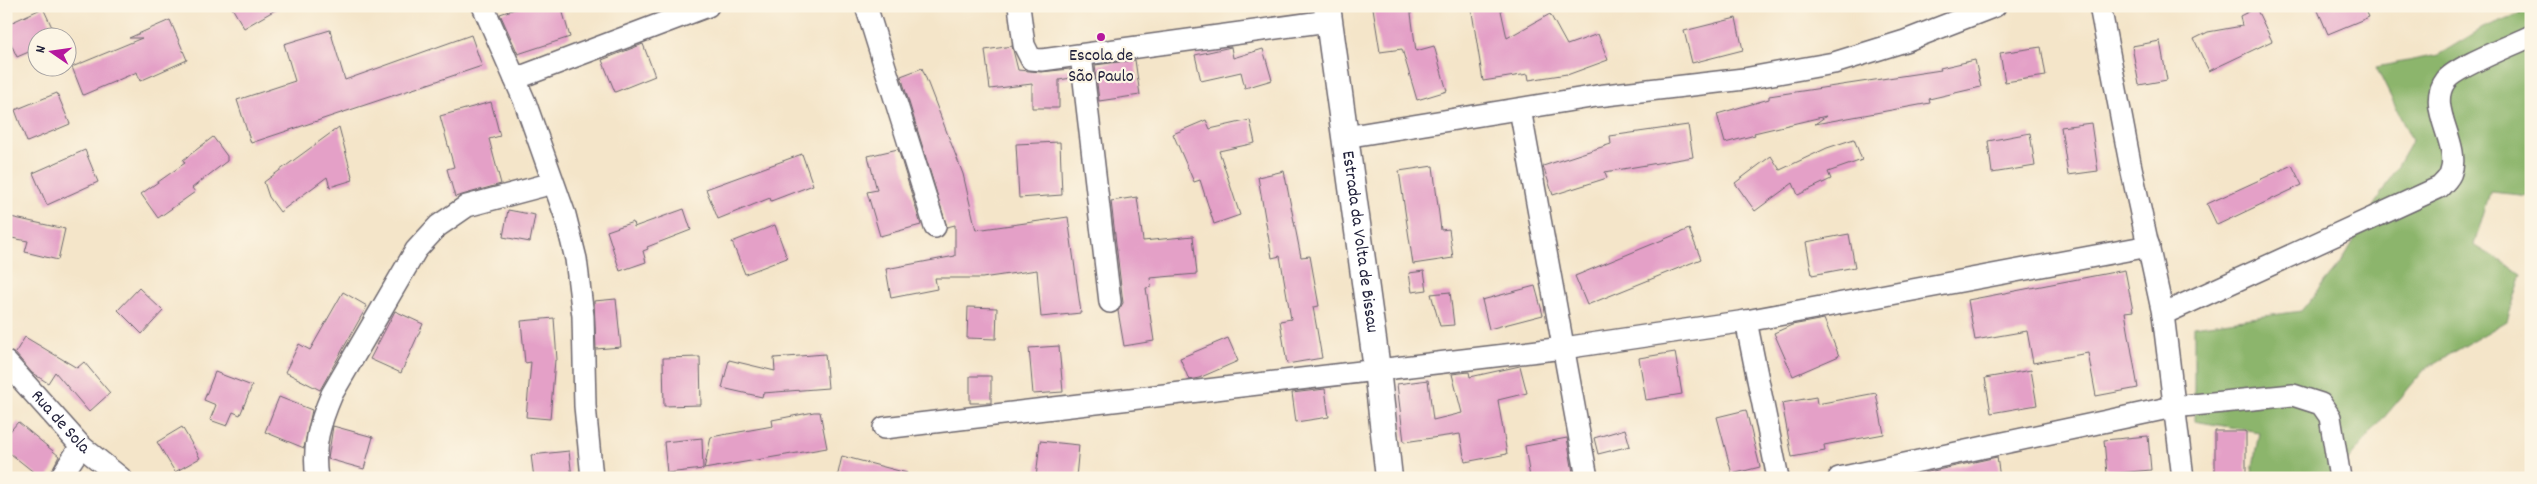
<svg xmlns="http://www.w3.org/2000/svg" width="2537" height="484" font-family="Dekko,sans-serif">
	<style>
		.forest { fill: #8cb56c; stroke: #576c54 }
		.building { fill: #e4a0c7 }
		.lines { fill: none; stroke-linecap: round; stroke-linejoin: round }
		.minor-casing { stroke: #6c666d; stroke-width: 24 }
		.major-casing { stroke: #6c666d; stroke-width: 29 }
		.minor { stroke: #fff; stroke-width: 21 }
		.major { stroke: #fff; stroke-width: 26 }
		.poi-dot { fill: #b5179e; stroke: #fcf5e5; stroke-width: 2 }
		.labels { text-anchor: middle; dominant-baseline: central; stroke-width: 4.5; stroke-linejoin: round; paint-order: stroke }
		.poi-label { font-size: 18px; fill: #22223b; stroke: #fcf5e5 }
		.street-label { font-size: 18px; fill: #22223b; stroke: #fcf5e5 }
	</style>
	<rect width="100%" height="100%" fill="#fcf5e5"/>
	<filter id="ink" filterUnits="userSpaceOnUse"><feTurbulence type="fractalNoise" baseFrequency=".02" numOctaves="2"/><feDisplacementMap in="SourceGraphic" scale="10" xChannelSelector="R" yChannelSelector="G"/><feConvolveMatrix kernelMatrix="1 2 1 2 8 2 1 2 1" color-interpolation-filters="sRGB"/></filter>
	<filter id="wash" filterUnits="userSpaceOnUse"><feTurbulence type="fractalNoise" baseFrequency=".0096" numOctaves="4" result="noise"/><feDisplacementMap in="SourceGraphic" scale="20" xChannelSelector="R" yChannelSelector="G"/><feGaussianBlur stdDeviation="1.12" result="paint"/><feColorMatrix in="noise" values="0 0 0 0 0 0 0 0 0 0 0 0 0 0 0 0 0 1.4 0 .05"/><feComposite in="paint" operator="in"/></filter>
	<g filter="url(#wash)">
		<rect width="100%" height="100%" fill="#f4e5c9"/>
		<path class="forest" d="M2531 9V196L2490 192 2474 245 2522 274 2507 321 2425 369 2333 478H2251L2259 432 2194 421V326L2301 311 2342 261 2412 140 2376 67 2438 55 2483 28Z"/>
		<g id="blocks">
			<path class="building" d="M231 6H282L244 28Z
				M524 6H561L570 37 518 54 500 14Z
				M1385 6H1410L1416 51 1434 46 1447 91 1417 100 1402 49 1380 52 1373 8Z
				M1471 6H1500L1507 38 1550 14 1567 45 1598 34 1608 60 1567 75V74L1529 80 1528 74 1483 81Z
				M2316 6H2364L2369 17 2328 34Z
				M43 8 57 38H38V48L17 57 6 33V25Z
				M2256 8 2272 41 2209 71 2194 39 2208 32 2242 26 2240 16Z
				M1736 18 1743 50 1692 63 1684 31Z
				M170 20 187 60 140 81 137 72 83 95 72 67 142 38H129Z
				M330 30 345 80 471 35 482 66 251 143 237 100 295 81 284 44Z
				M2160 41 2167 80 2139 85 2132 46Z
				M643 44 655 76 615 92 602 60Z
				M1012 46 1018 70 1041 72 1070 69 1071 78 1059 80V108H1032V84L990 89 985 50Z
				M1231 47 1233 58 1263 49 1272 80 1245 88 1241 72 1201 81 1195 55Z
				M2041 47 2046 76 2005 82 2000 53Z
				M1135 60 1140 95 1099 101 1095 65Z
				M1975 60 1981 87 1929 99 1930 103 1815 124 1826 116 1754 133 1755 135 1725 143 1717 114 1769 99V96L1941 70 1940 68Z
				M922 68 963 174 976 230 1068 217 1081 313 1041 317 1037 270 982 278H935L937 289 891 298 886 269 955 256V225L947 227 901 76Z
				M57 93 70 124 27 142 15 110Z
				M491 102 500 136 489 139 501 184 455 197 447 169 454 167 440 116Z
				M1206 120 1210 129 1250 120 1255 143 1219 151 1240 215 1214 224 1200 180 1194 182 1173 134Z
				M2091 123 2098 171 2068 175 2061 127Z
				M1688 125 1693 157 1605 172 1607 178 1553 195 1543 166 1611 144 1610 136Z
				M339 127 353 180 330 187 327 177 280 212 269 197 264 182Z
				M2030 133 2035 166 1992 173 1988 141Z
				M213 137 227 156V161L192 188 195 192 158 218 141 194 185 163 183 160Z
				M1854 139 1862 160 1828 172 1831 179 1798 195 1793 183 1755 211 1735 183 1771 156 1780 170 1827 148Z
				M1060 142 1062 195 1019 198 1016 144Z
				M898 149 921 225 880 236 867 192 877 190 868 156Z
				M85 150 98 182 47 205 33 173Z
				M802 154 813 185 771 201 770 198 718 219 706 189Z
				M2292 165 2302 185 2217 225 2207 204Z
				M1433 166 1441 230 1449 229 1453 258 1413 264 1399 171Z
				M1284 171 1301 257 1310 256 1319 306 1313 307 1322 358 1287 364 1280 321 1291 319 1280 256 1272 258 1258 177Z
				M1137 197 1143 241 1193 236 1197 274 1150 278 1151 287 1146 288 1154 341 1124 346 1118 311 1123 303 1111 201Z
				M684 209 691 230 647 247 648 249 643 251 646 262 620 271 607 231 633 222 634 227Z
				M508 210 535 215 530 242 503 237Z
				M6 216 65 229 58 260 25 252 28 241 6 237Z
				M775 225 787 258 745 274 732 242Z
				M1689 229 1701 259 1587 305 1575 276Z
				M1849 234 1855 267 1812 275 1806 242Z
				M2125 270 2133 311 2125 312 2138 388 2096 396 2088 353 2033 363 2027 331 1975 340 1968 300Z
				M1424 271 1427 290 1412 292 1409 273Z
				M1535 286 1543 315 1489 329 1482 300Z
				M139 288 163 311 142 334 118 310Z
				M343 292 367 306 320 390 285 372 299 344 310 350Z
				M1450 292 1454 325 1440 326 1431 294Z
				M616 299 621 347 596 349 594 301Z
				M968 307 997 308 996 339 967 338Z
				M395 311 423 324 401 373 370 359Z
				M554 318 557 360H555L550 419 526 417 531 362 525 363 521 321Z
				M1824 319 1839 356 1793 376 1774 333 1792 325Z
				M25 337 77 368 84 362 110 393 89 412 55 372 48 383 32 373 15 353Z
				M1228 338 1238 361 1199 378 1189 380 1180 358Z
				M1059 346 1063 392 1033 394 1029 348Z
				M1675 352 1682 394 1646 400 1639 358Z
				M825 354 828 388 763 393 762 397 722 388 729 360 775 371 774 358Z
				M700 357 701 405 664 406 663 358Z
				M1520 366 1527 393 1498 400 1507 454 1465 462 1460 434 1404 442 1397 384 1428 380 1433 420 1462 413 1452 374 1469 372 1470 377Z
				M2031 370 2037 405 1991 413 1985 378Z
				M215 372 252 386 240 415 233 412 227 426 210 420 216 405 204 400Z
				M970 376H991V403H970Z
				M1325 389 1329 417 1296 422 1292 393Z
				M1876 393 1884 434 1824 445 1825 451 1792 457 1782 403 1816 397 1817 404Z
				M279 397 312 410 304 448 265 432Z
				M1746 410 1760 467 1732 474 1717 417Z
				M814 412H820L827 448 704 469 711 437 773 426 772 420Z
				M18 422 59 456 48 478H41L6 450V436Z
				M333 426 373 437 364 469 328 459Z
				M182 427 200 458 175 472 157 442Z
				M1625 429 1630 446 1598 454 1594 438Z
				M2215 431H2246V474H2215Z
				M2148 436 2151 470 2107 474 2104 440Z
				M702 438 703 469 667 473 664 442Z
				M1567 438 1574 478H1530L1525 446Z
				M1040 441 1079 445 1076 478H1036Z
				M569 451 572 478H534L531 455Z
				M842 456 907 473V478H837Z
				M1997 457 2000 478H1925L1924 473Z"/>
		</g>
	</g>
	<g filter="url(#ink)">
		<use href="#blocks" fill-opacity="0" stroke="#6c666d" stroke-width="1"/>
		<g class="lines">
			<g class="minor-casing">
				<g id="minor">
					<path d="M483 6 525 102 565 215 576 259 583 316 585 406 592 478"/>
					<path d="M866 6 935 227"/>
					<path d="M1019 6 1024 45 1031 59 1042 60 1328 21"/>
					<path d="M2100 6 2130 163 2163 314 2183 478"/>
					<path d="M1081 55 1110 302"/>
					<path d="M515 79 708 6"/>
					<path d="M1520 109 1587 478"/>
					<path d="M1345 137 1597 96 1744 79 1834 63 1905 41 1995 6"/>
					<path d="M2163 314 2440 187C2443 183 2450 178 2451 172 2461 143 2425 107 2446 80 2456 67 2513 45 2531 36"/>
					<path d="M1746 321 1778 478"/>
					<path id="s1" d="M6 362 81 446 121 478"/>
					<path d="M884 428 1564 348 1746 321 2149 246"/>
					<path d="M60 478 81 446"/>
					<path d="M317 478C312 447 320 422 332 394L416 250 438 226 467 206 553 183"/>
					<path d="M1839 478 2173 407 2293 395 2321 404 2330 417 2340 478"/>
				</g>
			</g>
			<g class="major-casing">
				<g id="major">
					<path id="s2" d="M1327 6 1377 369 1389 478"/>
				</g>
			</g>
			<use href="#minor" class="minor"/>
			<use href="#major" class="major"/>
		</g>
	</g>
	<circle class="poi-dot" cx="1101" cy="37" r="5"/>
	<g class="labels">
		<g class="poi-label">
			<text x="1101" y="56">Escola de<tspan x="1101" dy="21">São Paulo</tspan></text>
		</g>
		<g class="street-label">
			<text stroke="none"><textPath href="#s2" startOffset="238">Estrada da Volta de Bissau</textPath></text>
			<text stroke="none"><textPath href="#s1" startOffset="81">Rua de Sola</textPath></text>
		</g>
	</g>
	<rect width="2537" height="484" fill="none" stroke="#fcf5e5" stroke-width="25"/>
	<g transform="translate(52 52) rotate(283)"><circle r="24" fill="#fcf5e5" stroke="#a5a1a1"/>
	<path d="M0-4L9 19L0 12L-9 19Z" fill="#b5179e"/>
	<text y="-8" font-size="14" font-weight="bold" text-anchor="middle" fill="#22223b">N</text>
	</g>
</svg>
